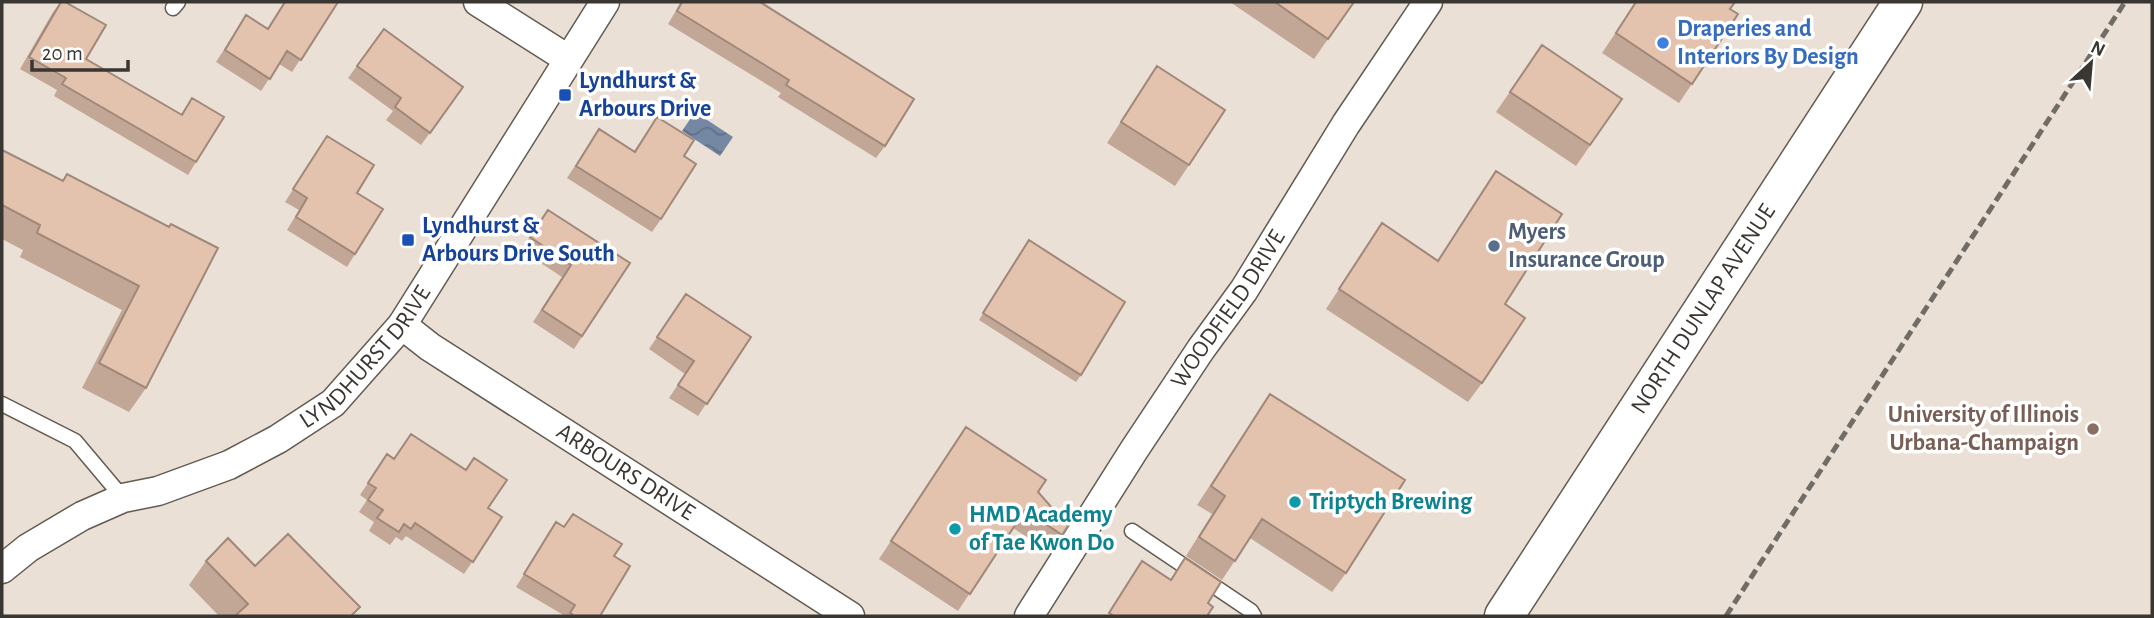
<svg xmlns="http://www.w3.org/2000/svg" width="2154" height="618" font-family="'Alegreya Sans',sans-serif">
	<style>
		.water { fill: url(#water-waves) }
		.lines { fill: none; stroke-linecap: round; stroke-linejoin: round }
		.lane-casing { stroke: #635b52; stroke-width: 17 }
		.street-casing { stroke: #635b52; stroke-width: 31 }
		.primary-casing { stroke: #635b52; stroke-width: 41 }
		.lane { stroke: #fff; stroke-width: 14 }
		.street { stroke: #fff; stroke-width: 28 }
		.primary { stroke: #fff; stroke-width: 38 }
		.rail { stroke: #716c66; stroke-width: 5; stroke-dasharray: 10 5; stroke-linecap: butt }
		.wall { fill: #c3a796 }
		.building { fill: #e3c2ae; stroke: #9f887a; stroke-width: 2 }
		.shop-dot { fill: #3f7fe0; stroke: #fff; stroke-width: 2.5 }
		.transit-dot { fill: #1a4fb4; stroke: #fff; stroke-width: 2.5 }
		.service-dot { fill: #5c6f8a; stroke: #fff; stroke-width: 2.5 }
		.education-dot { fill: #8d6e63; stroke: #fff; stroke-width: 2.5 }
		.culture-dot { fill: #0f9aa8; stroke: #fff; stroke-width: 2.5 }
		.labels { text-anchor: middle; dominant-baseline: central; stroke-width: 7; stroke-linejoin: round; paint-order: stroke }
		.shop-label { font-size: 24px; font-weight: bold; fill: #366cbe; stroke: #fff; text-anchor: start }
		.transit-label { font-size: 24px; font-weight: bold; fill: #164399; stroke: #fff; text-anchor: start }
		.service-label { font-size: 24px; font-weight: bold; fill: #4e5e75; stroke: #fff; text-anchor: start }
		.street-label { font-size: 24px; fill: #3a3632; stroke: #fff }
		.education-label { font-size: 24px; font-weight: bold; fill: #785e54; stroke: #fff; text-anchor: end }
		.culture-label { font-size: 24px; font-weight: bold; fill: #0d838f; stroke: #fff; text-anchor: start }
	</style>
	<defs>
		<pattern id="water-waves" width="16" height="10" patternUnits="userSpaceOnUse" patternTransform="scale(1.75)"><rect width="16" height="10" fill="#7588a3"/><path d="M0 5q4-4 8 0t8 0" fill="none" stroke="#617085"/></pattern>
	</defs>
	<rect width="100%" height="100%" fill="#eae0d6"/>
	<path class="water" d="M695 112 733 137 720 156 682 131Z"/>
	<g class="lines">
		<g class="lane-casing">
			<path id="lane" d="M173 8 178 2
				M2 404 75 441 123 498
				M1132 531 1251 611 1254 616"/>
		</g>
		<g class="street-casing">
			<g id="street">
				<path d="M478 2 568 59"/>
				<path id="s1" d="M402 325 430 347 850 616"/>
				<path id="s2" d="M2 569 28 548 82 516 123 498 158 491 229 465 278 439 333 403 402 325 605 2"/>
				<path id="s3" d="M1029 616 1134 450 1201 349 1244 290 1346 124 1428 2"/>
			</g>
		</g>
		<g class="primary-casing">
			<g id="primary">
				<path id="s4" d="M1504 616 1903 2"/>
			</g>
		</g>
		<use href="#lane" class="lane"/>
		<use href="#street" class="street"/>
		<use href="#primary" class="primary"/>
		<path class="rail" d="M1726 616 2125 2"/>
	</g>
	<path class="wall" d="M61 2 86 59 181 114 192 98 196 162 188 175 54 96 57 90 20 69 53 12Z
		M284 2H338L292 72 279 64 261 91 216 62 246 15 267 29Z
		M681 2H760L885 146 876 158 778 97 781 93 668 24Z
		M1230 2H1354L1314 59Z
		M1636 2H1735L1730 9 1692 84 1679 103 1602 53Z
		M384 29 463 87 421 145 386 120 393 111 348 78Z
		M1542 45 1622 99 1576 166 1496 112Z
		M1157 66 1189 165 1175 186 1107 143Z
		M657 117 684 156 661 219 652 232 567 178 599 129 634 151Z
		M327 136 357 193 355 254 347 267 287 230 299 210 285 202Z
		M2 150 62 181 67 174 169 227 146 388 129 412 82 388 122 310 20 257 23 250 2 239Z
		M1496 171 1505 304 1482 383 1468 402 1326 309 1382 223 1438 260Z
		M548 210 630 263 574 349 533 322 562 277 521 250Z
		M1024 247 1081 375 1076 382 979 320Z
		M686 294 751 337 698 416 669 398 685 374 649 349Z
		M1270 394 1346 573 1332 592 1250 538 1222 580 1186 556 1212 514 1197 505Z
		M966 427 1038 492 1068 526 1050 552 1013 528 958 611 879 559Z
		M387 454 488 508 502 517 464 574 406 536 402 541 396 537 390 545 369 531 374 522 359 512 367 500 360 495Z
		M573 514 614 556 600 616H565L516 587 556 522 564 527Z
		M206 561 255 566 354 616H219L189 585Z"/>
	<path class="building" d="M61 2H65L106 25 86 59 182 115 192 98 224 117 196 162 62 84 66 78 29 57Z
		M285 2H338L301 60 287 51 270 79 225 50 246 15 268 29Z
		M682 2H760L914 99 885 146 786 85 789 80 677 11Z
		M1275 2H1354L1328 39Z
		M1636 2H1735L1730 9 1738 14 1692 84 1616 33Z
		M384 29 463 87 430 133 395 107 401 98 357 66Z
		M1542 45 1622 99 1590 145 1510 92Z
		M1157 66 1225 110 1189 165 1121 122Z
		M657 117 694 140 684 156 696 164 661 219 576 166 599 129 635 152Z
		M327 136 374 165 357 193 383 209 355 254 296 217 307 198 293 189Z
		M2 150 63 181 67 174 169 227 171 224 218 248 146 388 99 363 139 286 37 233 40 225 2 205Z
		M1496 171 1562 214 1505 304 1525 318 1482 383 1339 289 1382 223 1438 261Z
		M548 210 630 263 582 336 542 310 571 265 530 237Z
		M1029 240 1125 302 1081 375 983 313Z
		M686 294 751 337 707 404 678 385 694 361 657 337Z
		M1270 394 1405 480 1346 573 1262 519 1235 561 1199 537 1225 496 1211 486Z
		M966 427 1046 480 1038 492 1068 526 1062 535 1025 510 970 594 891 541Z
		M411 434 466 470 474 458 507 480 488 508 502 517 473 562 415 523 411 529 404 524 399 532 377 518 383 510 368 500 376 488 368 483 387 454 394 459Z
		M573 514 622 544 614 556 630 566 600 616H575L570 613 575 605 524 574 556 522 564 527Z
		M288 534 360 607 351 616H235L248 604 206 561 228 538 255 566Z
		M1185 558 1221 582 1208 603 1213 607 1207 616H1114L1109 613 1142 561 1171 580Z"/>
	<circle class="shop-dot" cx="1663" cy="43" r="7"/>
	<g class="transit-dot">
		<rect x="558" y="88" width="14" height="14" rx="3.5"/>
		<rect x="401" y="233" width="14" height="14" rx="3.5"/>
	</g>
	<circle class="service-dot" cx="1494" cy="246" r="7"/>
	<circle class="education-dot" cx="2093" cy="429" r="7"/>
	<g class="culture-dot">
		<circle cx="1295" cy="502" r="7"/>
		<circle cx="955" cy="529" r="7"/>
	</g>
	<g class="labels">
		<g class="shop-label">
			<text x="1677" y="29">Draperies and<tspan x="1677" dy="28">Interiors By Design</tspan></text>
		</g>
		<g class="transit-label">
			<text x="579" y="81">Lyndhurst &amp;<tspan x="579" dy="28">Arbours Drive</tspan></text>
			<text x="422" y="226">Lyndhurst &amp;<tspan x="422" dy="28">Arbours Drive South</tspan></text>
		</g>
		<g class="service-label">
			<text x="1508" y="232">Myers<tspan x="1508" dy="28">Insurance Group</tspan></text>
		</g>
		<g class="street-label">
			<text stroke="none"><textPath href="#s3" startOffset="366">WOODFIELD DRIVE</textPath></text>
			<text stroke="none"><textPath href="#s4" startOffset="366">NORTH DUNLAP AVENUE</textPath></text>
			<text stroke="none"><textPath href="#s2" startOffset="429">LYNDHURST DRIVE</textPath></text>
			<text stroke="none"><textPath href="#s1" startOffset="268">ARBOURS DRIVE</textPath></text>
		</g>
		<g class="education-label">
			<text x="2079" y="415">University of Illinois<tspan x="2079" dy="28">Urbana-Champaign</tspan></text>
		</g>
		<g class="culture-label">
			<text x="1309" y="502">Triptych Brewing</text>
			<text x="969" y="515">HMD Academy<tspan x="969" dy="28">of Tae Kwon Do</tspan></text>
		</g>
	</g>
	<rect width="2154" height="618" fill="none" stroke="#3a3632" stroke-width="7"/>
	<g transform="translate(2091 63) rotate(26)" stroke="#ffffff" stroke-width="5" paint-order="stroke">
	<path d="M0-5L12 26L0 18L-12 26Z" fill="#3a3632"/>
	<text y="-10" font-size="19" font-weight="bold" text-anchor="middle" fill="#3a3632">N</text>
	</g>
	<path d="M32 60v10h96v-10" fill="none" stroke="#3a3632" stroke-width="3.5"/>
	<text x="42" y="60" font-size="21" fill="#3a3632" stroke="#ffffff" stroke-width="5" paint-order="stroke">20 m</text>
</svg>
